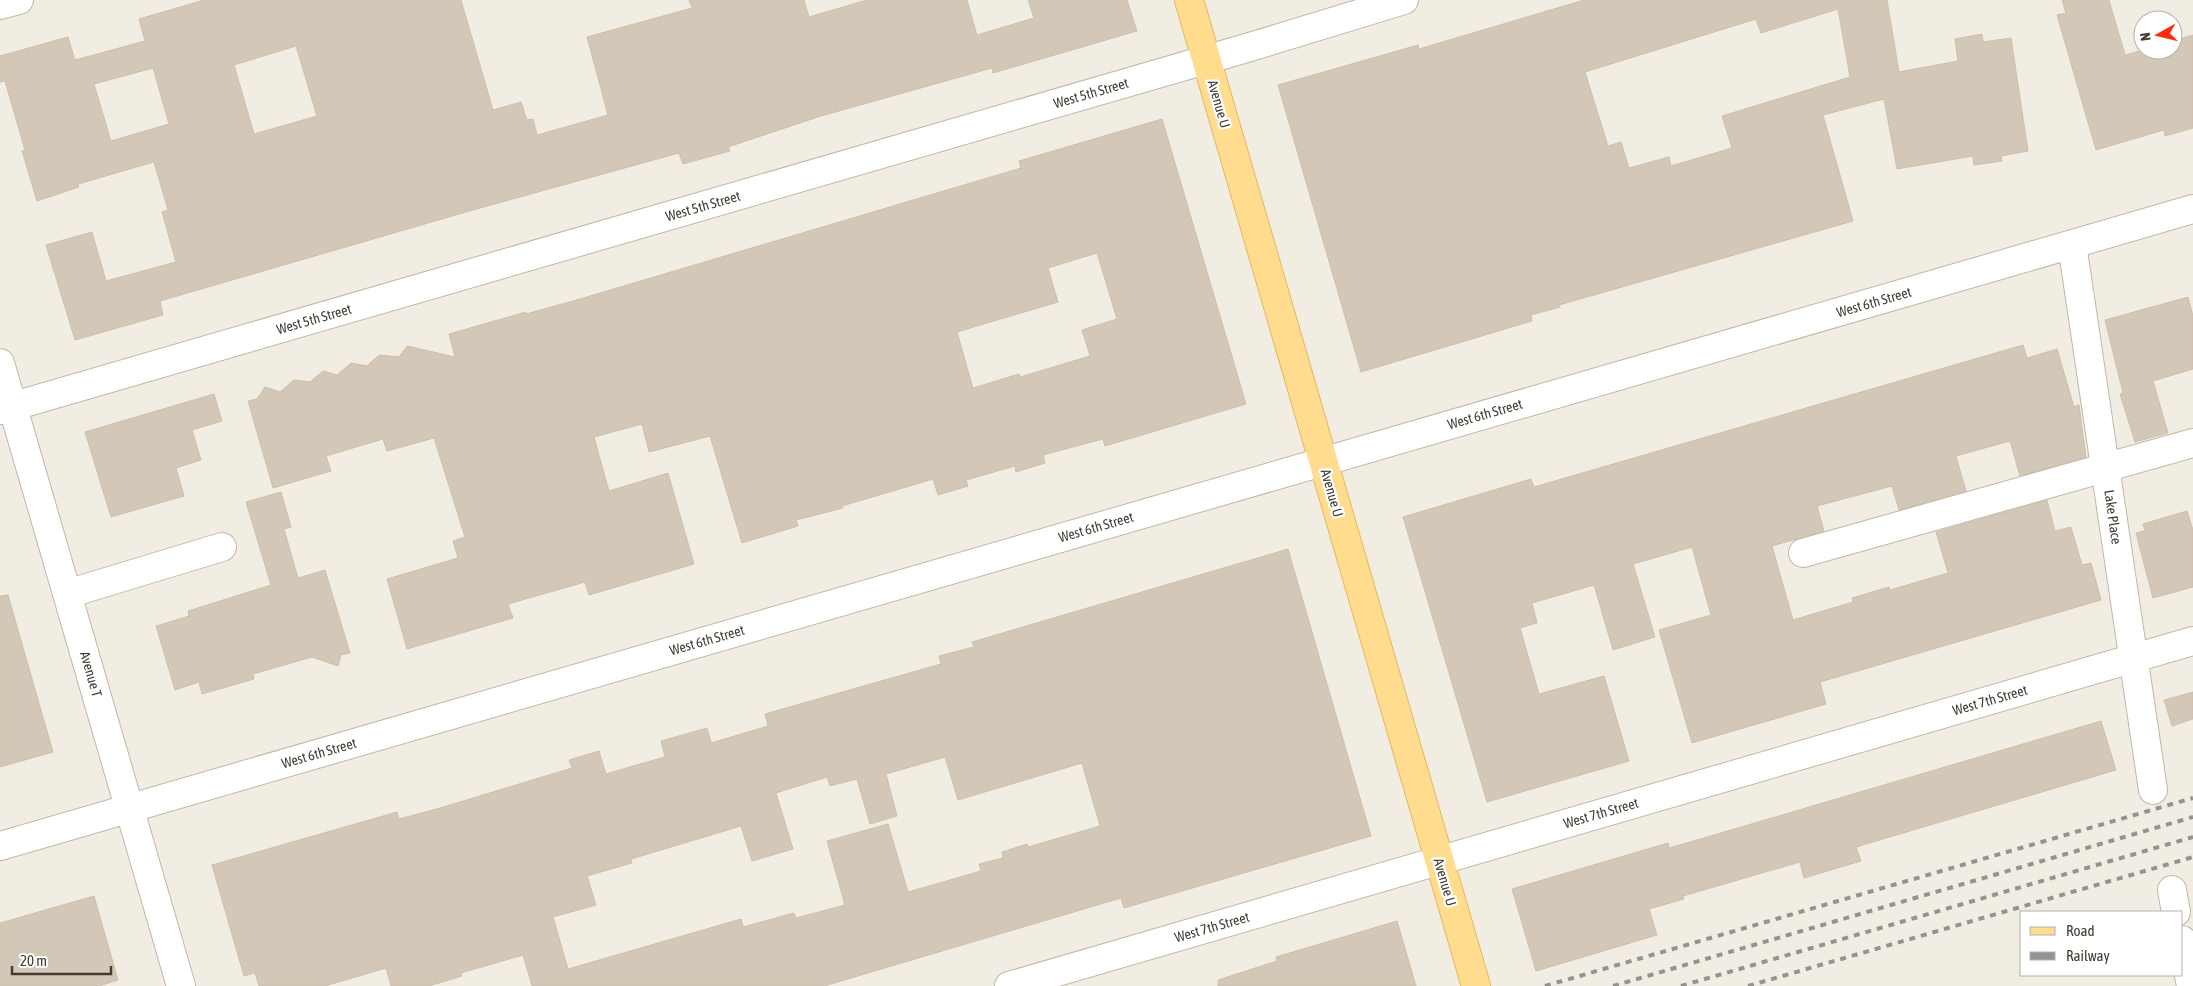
<svg xmlns="http://www.w3.org/2000/svg" width="2193" height="986" font-family="'Asap Condensed',sans-serif">
	<style>
		.building { fill: #d3c8b8; stroke: #cebfab; fill-rule: evenodd }
		.lines { fill: none; stroke-linecap: round; stroke-linejoin: round }
		.minor-casing { stroke: #c0b7a8; stroke-width: 30 }
		.major-casing { stroke: #e5b85d; stroke-width: 30 }
		.minor { stroke: #fff; stroke-width: 28 }
		.major { stroke: #ffdc8e; stroke-width: 28 }
		.rail { stroke: #939393; stroke-width: 4; stroke-dasharray: 6 6; stroke-linecap: butt }
		.labels { text-anchor: middle; dominant-baseline: central; stroke-width: 4.5; stroke-linejoin: round; paint-order: stroke }
		.street-label { font-size: 14px; fill: #433c33; stroke: #fff }
	</style>
	<rect width="100%" height="100%" fill="#f2ede2"/>
	<path class="building" d="M204 0H461L493 110 521 102 527 120 533 119 537 135 608 115 587 37 692 8 689 0H804L809 17 867 0H967L977 35 1034 18 1028 0H1127L1137 31 993 73 992 68 821 116 728 147 730 151 683 164 679 153 473 210 160 301 163 315 75 340 46 245 92 232 106 281 176 262 162 212 168 210 154 162 78 184 79 187 37 201 22 151 25 150 5 81 0 82V56L68 37 75 60 145 41 139 19ZM296 46 317 116 254 134 234 65ZM153 68 169 124 111 141 94 84Z
		M1584 0H1887L1899 72 1958 61 1955 39 1982 34 1983 42 2011 38 2028 151 2001 156 2002 161 1974 165 1973 156 1897 169 1884 99 1823 115 1853 221 1559 305 1560 307 1531 315 1532 321 1361 372 1278 85 1418 45 1419 49ZM1838 9 1850 77 1722 116 1732 148 1671 166 1669 157 1629 168 1621 142 1608 146 1585 72 1756 19 1761 33Z
		M2062 0H2109L2125 55 2143 50H2173V41L2193 35V128L2165 136 2164 130 2096 150 2057 15 2066 13Z
		M1162 119 1246 404 1105 446 1103 439 1043 455 1045 463 1016 472 1015 466 966 480 968 486 938 495 933 479 842 506 843 508 796 520 798 526 742 543 710 436 649 452 642 424 594 437 609 491 668 473 694 564 589 595 585 582 508 604 513 618 407 649 387 579 458 558 453 541 465 537 434 438 387 451 383 439 326 456 331 471 273 488 248 401 257 399 265 387 280 392 294 380 310 382 323 371 337 375 351 363 367 366 379 355 399 357 407 346 455 357 449 334 526 312V314L580 299 1021 168 1019 161ZM1097 253 1117 319 1082 330 1090 356 1020 377 1019 374 973 388 957 332 1058 302 1048 268Z
		M2188 297 2193 316V369L2153 381 2168 433 2135 442 2120 394 2123 393 2105 320Z
		M2023 345 2027 358 2057 349 2074 407 2079 405 2086 457 2020 476 2010 441 1956 456 1966 491 1899 510 1892 486 1817 506 1824 531 1772 546 1793 620 1853 602 1852 598 1889 587 1890 590 1948 573 1936 532 2047 500 2055 531 2071 527 2082 565 2091 563 2101 600 1820 682 1826 704 1692 743 1659 630 1711 615 1692 547 1633 564 1655 637 1613 650 1594 585 1532 603 1537 623 1520 628 1539 694 1604 676 1629 761 1487 802 1403 517 1531 479 1534 487Z
		M214 394 222 421 192 430 201 460 176 468 184 496 111 517 85 432Z
		M281 492 291 527 284 529 298 578 325 570 350 653 341 655 338 666 312 657 253 674 254 679 202 694 199 682 175 690 156 626 189 616 188 611 271 585 246 502Z
		M2187 511 2193 530V587L2153 598 2136 533 2145 531 2143 524Z
		M1288 549 1371 836 1124 908 1121 898 824 986H532L523 955 461 973 462 976 429 986H391L386 968 325 986H259L255 973 244 976 212 865 397 812 399 819 440 808 572 768 569 760 599 751 606 774 633 766 665 757 661 741 707 728 711 743 768 726 765 714 941 664 939 656 974 647 972 642ZM945 757 958 800 1082 763 1100 826 1028 847 1027 844 1002 852 1003 858 979 864 981 871 908 892 888 824 827 841 845 905 796 918 794 913 743 927 741 919 568 969 553 917 596 905 587 876 632 863 631 859 741 826 752 861 793 849 776 793 827 777 830 786 857 779 870 824 897 816 886 774Z
		M8 595 53 752 0 767V596Z
		M2193 692V719L2172 726 2164 700Z
		M2101 721 2116 770 1856 847 1861 861 1804 878 1800 862 1683 896 1684 899 1649 909 1657 935 1536 971 1512 889 1668 843 1669 848 1714 835Z
		M94 896 118 980 99 986H0V923Z
		M1397 921 1416 986H1218V980L1277 961 1276 957Z"/>
	<g class="lines">
		<g class="minor-casing">
			<path id="minor" d="M0 5 19 0
				M2072 244 2153 790
				M0 363 181 986
				M0 410 1250 47 1404 0
				M1803 553 2193 443
				M67 594 222 547
				M0 846 2193 209
				M2172 890 2176 912
				M2182 940 2191 986
				M1009 986 2193 641"/>
		</g>
		<g class="major-casing">
			<path id="major" d="M1189 0 1476 986"/>
		</g>
		<use href="#minor" class="minor"/>
		<use href="#major" class="major"/>
		<path class="rail" d="M1545 986 2193 798
			M1613 986 2193 817
			M1681 986 2193 837
			M1748 986 2193 857"/>
	</g>
	<g class="labels">
		<g class="street-label">
			<text transform="translate(1091 93) rotate(-16)">West 5th Street</text>
			<text transform="translate(1219 104) rotate(74)">Avenue U</text>
			<text transform="translate(703 206) rotate(-16)">West 5th Street</text>
			<text transform="translate(1874 302) rotate(-16)">West 6th Street</text>
			<text transform="translate(314 319) rotate(-16)">West 5th Street</text>
			<text transform="translate(1485 414) rotate(-16)">West 6th Street</text>
			<text transform="translate(1332 493) rotate(74)">Avenue U</text>
			<text transform="translate(2113 517) rotate(82)">Lake Place</text>
			<text transform="translate(1096 527) rotate(-16)">West 6th Street</text>
			<text transform="translate(707 640) rotate(-16)">West 6th Street</text>
			<text transform="translate(91 674) rotate(74)">Avenue T</text>
			<text transform="translate(1990 700) rotate(-16)">West 7th Street</text>
			<text transform="translate(319 753) rotate(-16)">West 6th Street</text>
			<text transform="translate(1601 813) rotate(-16)">West 7th Street</text>
			<text transform="translate(1445 882) rotate(74)">Avenue U</text>
			<text transform="translate(1212 927) rotate(-16)">West 7th Street</text>
		</g>
	</g>
	<rect x="2020" y="911" width="162" height="65" fill="#ffffff" stroke="#b4b1ad"/>
	<rect x="2030" y="927" width="25" height="8" fill="#ffdc8e" stroke="#b4b1ad"/>
	<text x="2066" y="936" font-size="15" fill="#433c33">Road</text>
	<rect x="2030" y="952" width="25" height="8" fill="#939393" stroke="#b4b1ad"/>
	<text x="2066" y="961" font-size="15" fill="#433c33">Railway</text>
	<g transform="translate(2158 35) rotate(262)"><circle r="24" fill="#ffffff" stroke="#b4b1ad"/>
	<path d="M0-4L9 19L0 12L-9 19Z" fill="#fd2b0e"/>
	<text y="-8" font-size="14" font-weight="bold" text-anchor="middle" fill="#433c33">N</text>
	</g>
	<path d="M12 966v8h99v-8" fill="none" stroke="#433c33" stroke-width="2.5"/>
	<text x="20" y="966" font-size="15" fill="#433c33" stroke="#ffffff" stroke-width="4" paint-order="stroke">20 m</text>
</svg>
